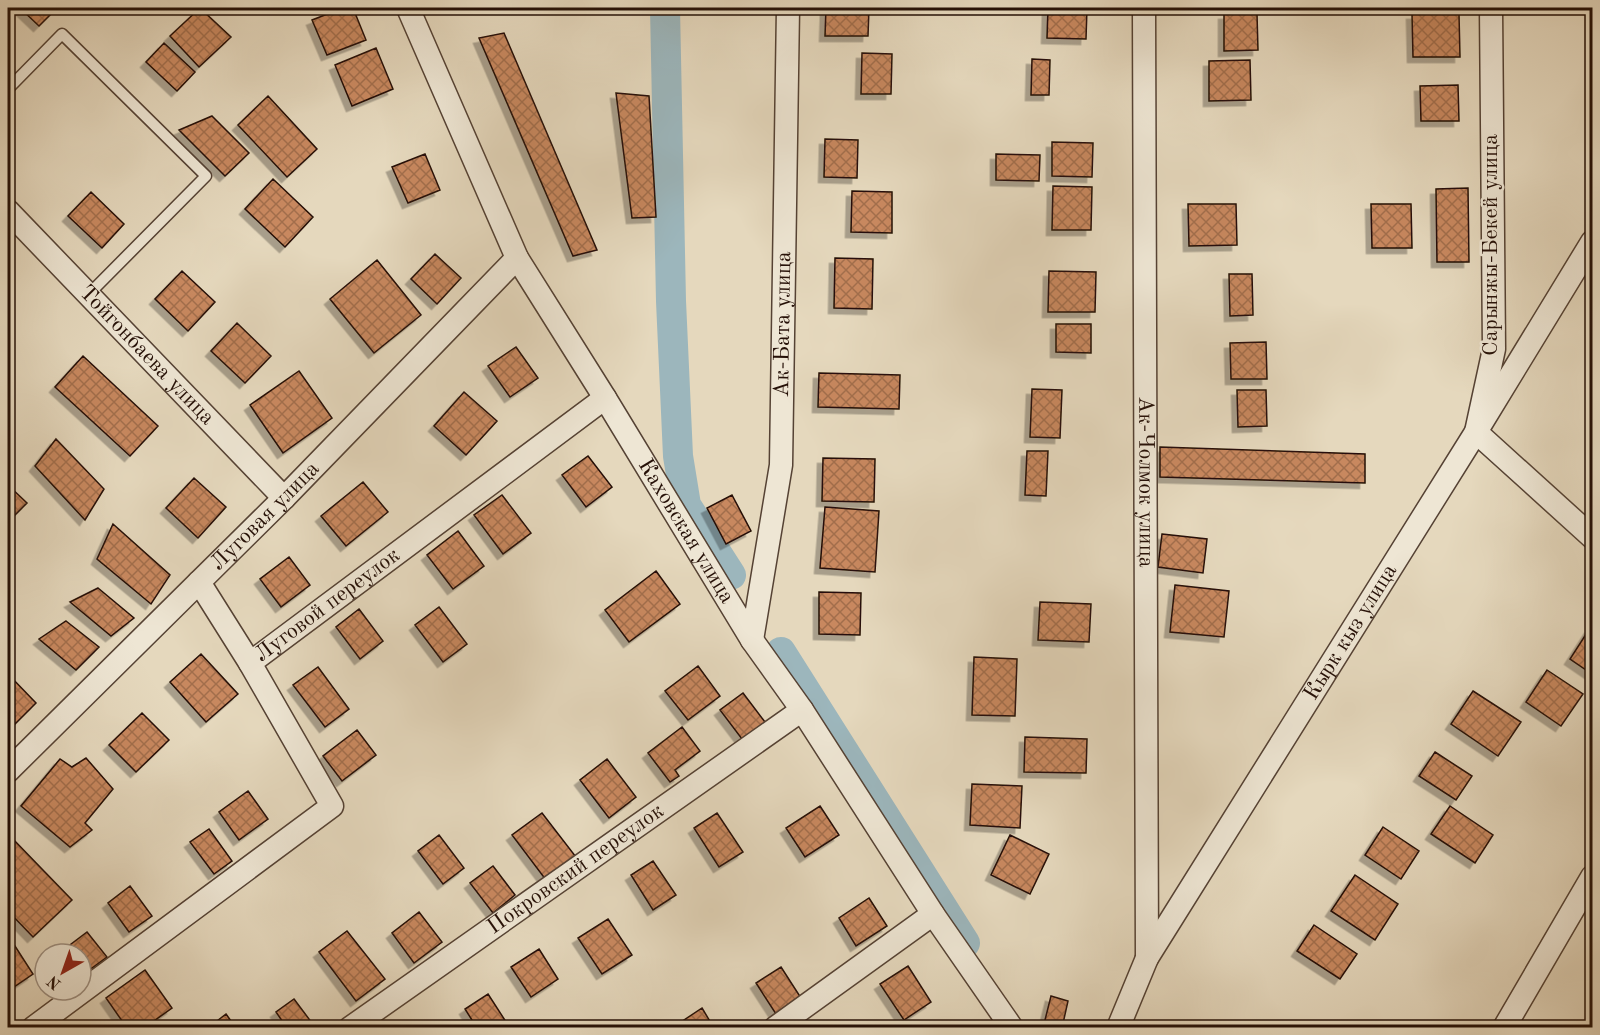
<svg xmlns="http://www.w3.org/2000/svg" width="1600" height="1035" font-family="'Old Standard TT',serif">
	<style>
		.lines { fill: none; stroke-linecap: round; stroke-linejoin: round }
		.canal { stroke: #9cb6bc; stroke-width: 30 }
		.building { fill: url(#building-cross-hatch); stroke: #251007; stroke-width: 1.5; filter: url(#shadow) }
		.service-casing { stroke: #554234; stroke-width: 13 }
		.minor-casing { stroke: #554234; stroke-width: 25 }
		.service { stroke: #eee6d4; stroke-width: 10 }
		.minor { stroke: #eee6d4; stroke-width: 22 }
		.labels { text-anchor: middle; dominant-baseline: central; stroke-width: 5; stroke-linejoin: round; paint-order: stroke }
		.street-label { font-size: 22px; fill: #251007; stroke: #eee6d4 }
	</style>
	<defs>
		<pattern id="building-cross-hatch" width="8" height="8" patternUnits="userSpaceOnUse" patternTransform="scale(1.5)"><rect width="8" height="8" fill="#c8885e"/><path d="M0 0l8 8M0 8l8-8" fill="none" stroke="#a26e4c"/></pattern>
		<filter id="shadow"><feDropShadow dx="-5.5" dy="5.5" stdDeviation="0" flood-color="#0004"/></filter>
	</defs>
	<rect width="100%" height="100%" fill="#e5d8bd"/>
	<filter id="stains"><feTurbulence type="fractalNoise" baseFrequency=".00333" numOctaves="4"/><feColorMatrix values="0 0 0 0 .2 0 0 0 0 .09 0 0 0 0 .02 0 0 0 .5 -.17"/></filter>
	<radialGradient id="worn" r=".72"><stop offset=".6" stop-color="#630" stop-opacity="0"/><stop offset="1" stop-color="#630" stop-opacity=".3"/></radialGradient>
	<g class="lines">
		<path class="canal" d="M665 8 671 301 678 456 686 505 731 575
			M781 652 965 943"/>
	</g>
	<path class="building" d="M20 8H57L39 26Z
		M200 8 231 37 199 67 170 36Z
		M343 8H353L366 40 327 55 312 20Z
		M826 8H869L868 36H825Z
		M1048 8H1087L1086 39 1047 38Z
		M1224 14H1257L1258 50 1224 51Z
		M1412 14H1459L1460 57H1413Z
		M504 33 597 250 573 256 479 38Z
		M164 43 195 72 177 91 146 62Z
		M376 48 393 89 352 106 335 65Z
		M862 53 892 54 891 94H861Z
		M1032 59 1050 60 1049 95H1031Z
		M1250 60 1251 100 1209 101V61Z
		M1458 85 1459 121H1421L1420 86Z
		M616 93 649 96 656 217 632 218Z
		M268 96 317 149 287 177 238 125Z
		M212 116 249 153 225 176 179 130Z
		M825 139 858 140 857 178 824 177Z
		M1052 142 1093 143 1092 177 1052 176Z
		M425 154 440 190 408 203 392 167Z
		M996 154 1040 155 1039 181 996 180Z
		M273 179 313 217 285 247 245 209Z
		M1053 186 1092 187 1091 230H1052Z
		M1468 188 1469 262H1437L1436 189Z
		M852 191 892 192V233L851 232Z
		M91 192 124 224 102 248 68 216Z
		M1188 204H1236L1237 245 1189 246Z
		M1371 204H1411L1412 248H1372Z
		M435 254 461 278 437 304 411 279Z
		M835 258 873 259 872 309 834 308Z
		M377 260 421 315 374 353 330 299Z
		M182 271 215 302 188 331 155 299Z
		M1049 271 1096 272 1095 312H1048Z
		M1229 274H1252L1253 315 1230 316Z
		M237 323 271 356 245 383 211 351Z
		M1056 324H1091V353L1056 352Z
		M1266 342 1267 379H1231L1230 343Z
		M516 347 538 378 510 397 488 366Z
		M83 356 158 426 130 456 55 387Z
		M299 371 332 418 283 453 250 405Z
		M819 373 900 375 899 409 818 407Z
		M1032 389 1062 390 1060 438 1030 437Z
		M1237 390H1266L1267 426 1238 427Z
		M464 392 497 421 466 455 434 426Z
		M56 439 104 489 85 520 35 466Z
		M1160 447 1365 454V483L1160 477Z
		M1027 451H1048L1046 496 1025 495Z
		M588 456 612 487 586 507 562 475Z
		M823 458 875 459 874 502 822 501Z
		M194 478 226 507 198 538 166 508Z
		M363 482 388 512 346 546 321 516Z
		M8 485 27 503 8 522Z
		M502 495 531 533 503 554 474 515Z
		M732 495 751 531 726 544 707 508Z
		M825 507 879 511 875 572 820 568Z
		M113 524 170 575 151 604 97 559Z
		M458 531 484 566 453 589 427 555Z
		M1162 534 1207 539 1203 573 1158 567Z
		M289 557 310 585 281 607 260 579Z
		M656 571 680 604 629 642 605 610Z
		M1175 585 1229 591 1224 637 1170 632Z
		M98 588 134 618 111 636 70 602Z
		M819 592 861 593 860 635 819 634Z
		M1040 602 1091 604 1089 642 1038 640Z
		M439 607 467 644 443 662 415 625Z
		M359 609 383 641 360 659 336 627Z
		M66 621 99 647 76 670 39 639Z
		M1590 628 1592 629V674L1570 659Z
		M201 654 238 694 206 722 170 682Z
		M974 657 1017 659 1015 716 972 715Z
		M698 666 720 696 688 720 665 691Z
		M318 667 349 709 325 727 293 685Z
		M1547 670 1583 694 1561 726 1526 702Z
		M8 674 36 703 8 731Z
		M1473 691 1521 722 1498 756 1451 724Z
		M743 693 765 722 742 739 720 710Z
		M142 713 169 740 136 772 109 745Z
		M682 727 700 751 675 770 679 776 670 782 648 753Z
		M357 730 376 755 342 781 323 756Z
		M1025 737 1087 739 1086 773 1024 772Z
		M1435 752 1472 776 1456 800 1419 776Z
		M86 758 113 789 85 823 92 830 70 847 21 806 60 759 72 767Z
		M607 759 636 797 609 818 580 780Z
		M972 784 1022 786 1020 828 970 825Z
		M248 791 268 819 239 840 219 812Z
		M820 806 839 835 805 857 786 828Z
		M1450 806 1493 835 1475 863 1431 834Z
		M542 813 576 857 546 880 512 835Z
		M717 813 743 852 719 867 694 828Z
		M1383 827 1419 851 1401 879 1365 855Z
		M209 829 232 861 214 874 190 842Z
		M439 835 464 868 443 884 418 851Z
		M1010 835 1049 854 1030 894 991 875Z
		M11 837 72 900 33 937 8 911V840Z
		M653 861 676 895 653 910 631 875Z
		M493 866 515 895 493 913 470 883Z
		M1355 875 1398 904 1375 940 1331 911Z
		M130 886 152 916 129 932 108 903Z
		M869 898 887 926 856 946 839 918Z
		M419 912 442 942 414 963 392 933Z
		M608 919 632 955 602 974 578 938Z
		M1314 925 1357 954 1340 979 1297 951Z
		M347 931 385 979 356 1001 319 952Z
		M87 932 107 957 81 976V954H58Z
		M13 943 33 974 8 991V946Z
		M539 949 558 979 531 997 511 967Z
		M908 966 931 1002 904 1020 880 984Z
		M781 967 801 998 776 1014 756 983Z
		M145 970 172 1008 144 1028H127L106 998Z
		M488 994 510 1028H477L465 1009Z
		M1051 996 1068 1001 1062 1028H1043Z
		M294 999 315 1027 287 1028 276 1012Z
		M702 1008 714 1028H676L675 1026Z
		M226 1014 236 1028H208Z"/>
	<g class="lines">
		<g class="service-casing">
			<path id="service" d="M8 89 62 34 206 176 88 295"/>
		</g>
		<g class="minor-casing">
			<g id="minor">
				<path id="s1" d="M408 8 517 258 605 398 752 640 802 710 933 914 1012 1028"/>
				<path id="s2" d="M1144 8 1147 958"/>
				<path d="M1491 8 1494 349 1476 432 1592 537"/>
				<path id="s3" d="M8 211 284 498"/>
				<path d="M199 582 250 663"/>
				<path id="s4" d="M752 640 781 465 788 8"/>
				<path id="s5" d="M8 771 284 498 517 258"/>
				<path id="s6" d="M33 1028 332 806 250 663 605 398"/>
				<path id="s7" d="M350 1028 802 710"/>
				<path d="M775 1028 933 914"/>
				<path id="s8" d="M1118 1028 1147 958 1476 432 1592 242"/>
				<path d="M1504 1028 1592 877"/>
			</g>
		</g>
		<use href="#service" class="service"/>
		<use href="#minor" class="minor"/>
	</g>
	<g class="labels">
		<g class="street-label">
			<text transform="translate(1491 245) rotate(-90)">Сарынжы-Бекей улица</text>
			<text stroke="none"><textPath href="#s4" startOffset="318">Ак-Бата улица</textPath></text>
			<text stroke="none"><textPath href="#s3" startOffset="200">Тойгонбаева улица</textPath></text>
			<text stroke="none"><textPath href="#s2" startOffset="474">Ак-Чолмок улица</textPath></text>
			<text stroke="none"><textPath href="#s5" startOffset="362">Луговая улица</textPath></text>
			<text stroke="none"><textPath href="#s1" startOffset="594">Каховская улица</textPath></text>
			<text stroke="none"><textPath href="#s6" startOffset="634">Луговой переулок</textPath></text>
			<text stroke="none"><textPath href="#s8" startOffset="460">Кырк кыз улица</textPath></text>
			<text stroke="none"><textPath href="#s7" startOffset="276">Покровский переулок</textPath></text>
		</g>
	</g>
	<rect width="1600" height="1035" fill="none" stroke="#e5d8bd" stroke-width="30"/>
	<rect x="9" y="9" width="1582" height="1017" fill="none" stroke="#251007" stroke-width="3"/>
	<rect x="15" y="15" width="1570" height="1005" fill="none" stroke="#251007" stroke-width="1.5"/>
	<g transform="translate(63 972) rotate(220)"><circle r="28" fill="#eee6d4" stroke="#9e9082" stroke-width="1.5"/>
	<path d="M0-4.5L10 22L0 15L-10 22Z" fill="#8f2418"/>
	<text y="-9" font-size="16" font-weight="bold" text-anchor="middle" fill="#251007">N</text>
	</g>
	<rect width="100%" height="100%" filter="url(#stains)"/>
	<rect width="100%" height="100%" fill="url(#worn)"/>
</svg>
